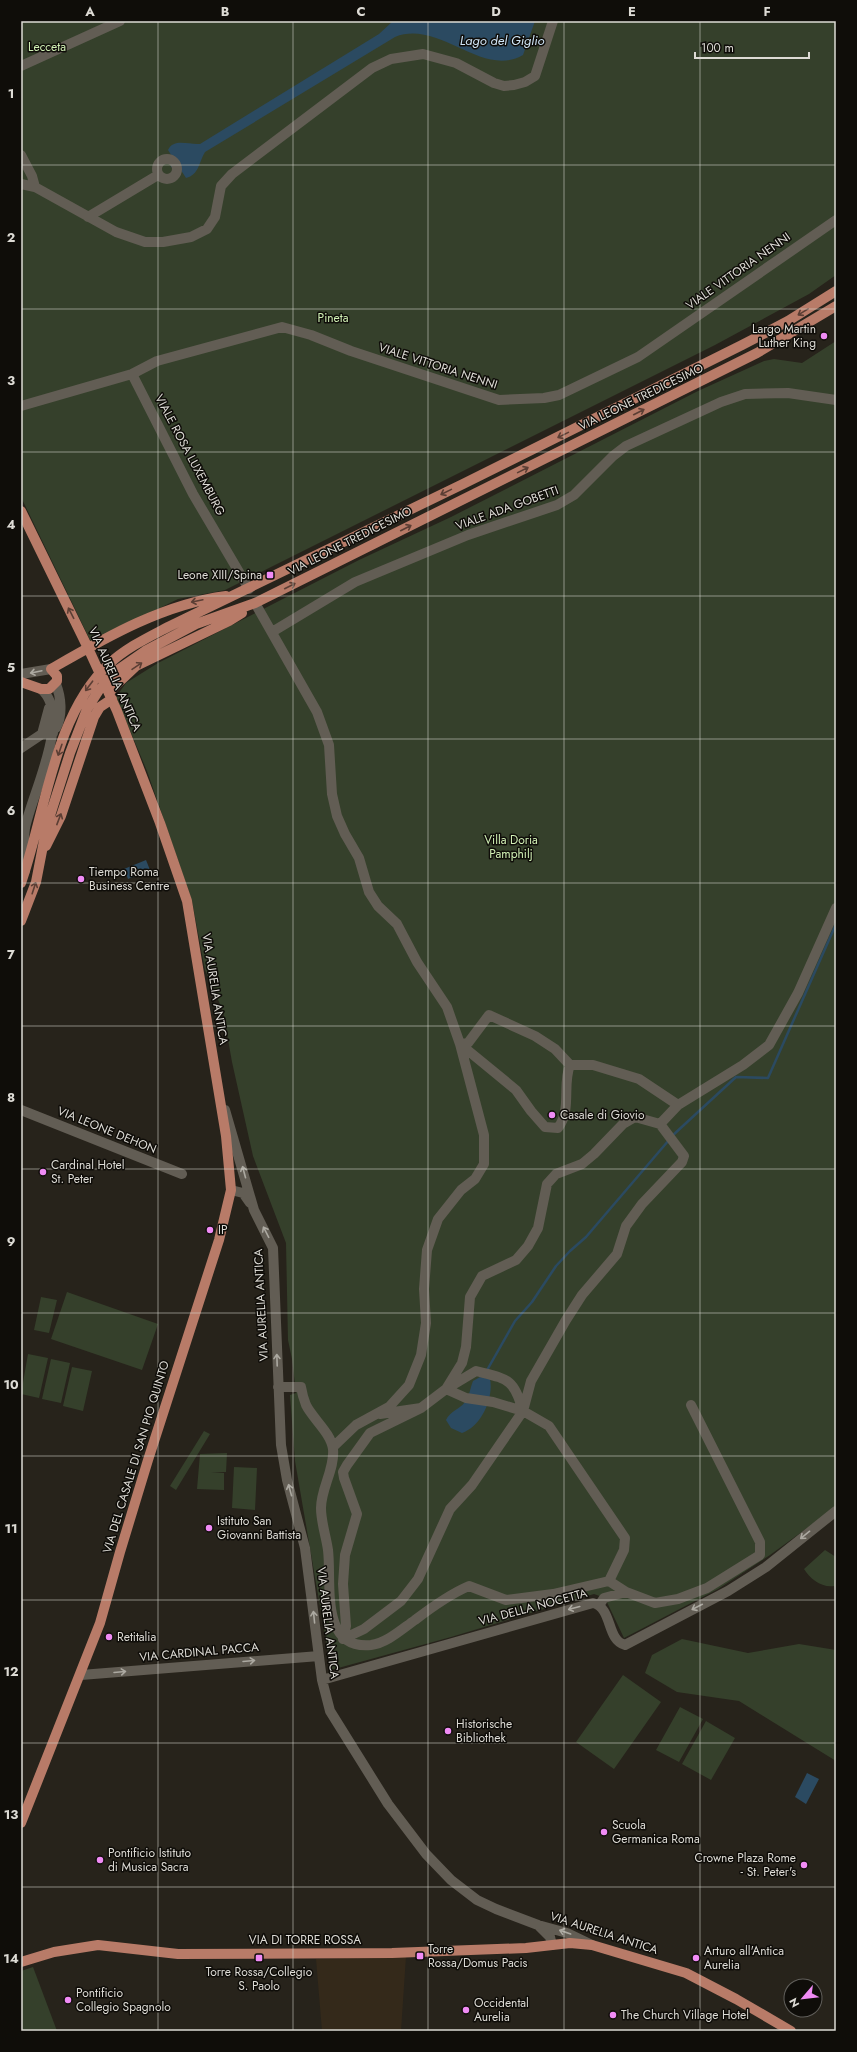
<svg xmlns="http://www.w3.org/2000/svg" width="857" height="2052" font-family="Jost,sans-serif">
	<style>
		.commercial { fill: #34291a }
		.green { fill: #35402b }
		.water { fill: #2b4a61 }
		.lines { fill: none; stroke-linecap: round; stroke-linejoin: round }
		.stream { stroke: #2b4a61; stroke-width: 2.5 }
		.minor { stroke: #625d54; stroke-width: 10 }
		.major { stroke: #b87b68; stroke-width: 10 }
		.oneway { stroke: #5b3e34 }
		.oneway2 { stroke: #aca9a1 }
		.grid { fill: none; stroke: #dddbd5; stroke-width: 1; stroke-opacity: 0.55 }
		.poi-dot { fill: #f08bf5; stroke: #0f0d09; stroke-width: 1.5 }
		.labels { text-anchor: middle; dominant-baseline: central; stroke-width: 3; stroke-linejoin: round; paint-order: stroke }
		.park-label { font-size: 12px; fill: #d1f0b5; stroke: #0f0d09 }
		.street-label { font-size: 12px; fill: #dddbd5; stroke: #0f0d09 }
		.poi-label { font-size: 12px; fill: #dddbd5; stroke: #0f0d09; text-anchor: start }
		.water-label { font-size: 13px; font-style: italic; fill: #d1e7f9; stroke: #0f0d09 }
		.neatline { fill: none; stroke: #dddbd5; stroke-width: 1.5 }
		.grid-label { font-size: 13px; text-anchor: middle; font-weight: bold; fill: #dddbd5 }
	</style>
	<rect width="100%" height="100%" fill="#27231b"/>
	<path class="commercial" d="M406 1956 401 2031H322L316 1959Z"/>
	<path class="green" d="M21 21H836V275L809 294 715 345 225 590 178 599 91 642 21 497Z
		M836 341V1507L770 1555 718 1589 624 1638 605 1598 594 1594 451 1637 331 1670 295 1461 290 1395 296 1393 292 1359 288 1340 286 1243 253 1156 232 1062 223 1011 205 970 192 901 147 771 116 697 126 683 158 663 359 560 451 517 698 391 764 361 774 359 802 363Z
		M67 1292 158 1324 142 1370 51 1339Z
		M41 1297 57 1300 49 1333 34 1330Z
		M28 1354 48 1358 39 1398 21 1394Z
		M51 1359 70 1363 61 1403 42 1399Z
		M72 1367 92 1371 83 1411 63 1406Z
		M204 1431 210 1434 176 1490 170 1486Z
		M227 1453 226 1472H211L224 1473V1490L197 1489 200 1454Z
		M234 1467 257 1468 255 1510 232 1508Z
		M825 1550 836 1557V1590L834 1586C822 1588 810 1579 804 1569Z
		M682 1639 748 1653 799 1644 836 1650V1761L739 1701 677 1692 645 1673 652 1655Z
		M623 1675 661 1702 614 1769 576 1742Z
		M680 1707 703 1719 679 1762 656 1750Z
		M706 1721 735 1738 711 1780 682 1764Z
		M33 1967 57 2031H21V1971Z"/>
	<path class="water" d="M393 21H535L523 55C482 79 439 19 395 37L205 152C199 162 199 175 186 178L168 150C174 138 188 145 200 144L379 34Z
		M146 860 150 870 128 879 124 869Z
		M480 1377 490 1379C494 1398 481 1427 462 1433L451 1428 446 1420C450 1411 460 1409 465 1402 470 1395 470 1388 473 1381Z
		M807 1773 819 1779 806 1804 795 1797Z"/>
	<g class="lines">
		<path class="stream" d="M172 166 177 163
			M672 1136 736 1077 768 1078 836 924
			M486 1372 515 1321 532 1302 556 1266 570 1251 586 1237 669 1140"/>
		<path class="minor" d="M21 66 120 21
			M21 155 32 176 35 187
			M157 169a10 10 0 1 1 20 0a10 10 0 1 1-20 0Z
			M21 184 35 187 116 232 145 242H163L191 237 207 229 215 217 221 186 232 174 372 68 391 59 423 54 456 63 494 83 504 86 514 85 525 82 535 76 553 21
			M88 217 158 175
			M132 374 193 494 249 589
			M21 406 132 374 157 361 282 327 311 335 351 351 499 400 544 398 559 395 638 357 836 220
			M255 603 317 712 329 745 332 794 337 816 345 834 359 858 369 892 378 906 397 924 417 962 447 1007 460 1044 484 1135V1164L475 1179 461 1190 438 1219 427 1250 424 1289 426 1323 421 1355 409 1385 389 1407 356 1425 333 1447
			M272 632 355 582 468 535 557 505 574 495 613 456 626 446 721 402 745 394 788 393 836 400
			M21 674 51 669
			M56 684C61 697 63 715 56 728
			M49 708 42 734 53 733
			M21 748 42 734
			M25 871C24 856 23 842 25 828 32 793 73 716 41 689
			M460 1044 468 1043 489 1015 535 1036 555 1049 570 1065H593L639 1079 678 1105
			M460 1044 516 1090 531 1111 545 1127 558 1128C572 1110 562 1084 570 1065
			M21 1110 182 1174
			M225 1110 254 1210 273 1248 281 1445 287 1480 305 1548 322 1680 330 1711 388 1804 426 1854 451 1880 477 1900 496 1909 538 1925 567 1933 592 1945
			M660 1124 678 1105 743 1065 769 1045 798 993 836 908
			M231 1190 243 1193 250 1203
			M278 1387H301C302 1393 304 1400 306 1405 313 1419 331 1433 333 1449 335 1469 321 1488 321 1508 321 1522 326 1536 328 1550 332 1582 319 1650 371 1645 387 1643 402 1629 415 1620 432 1607 450 1594 469 1586L506 1600 553 1594 609 1581 626 1592
			M380 1414 421 1408 446 1389 476 1371C507 1379 514 1378 523 1411
			M609 1581 624 1550 625 1538 549 1426 523 1411 493 1402 466 1398 446 1389 462 1363 466 1347 470 1297 482 1276 516 1260 528 1246 538 1228 547 1184 556 1174 582 1164 594 1154 623 1124 635 1117 660 1124
			M600 1604 604 1598 626 1592 655 1603 678 1599 707 1588 760 1555V1542L691 1405
			M343 1639 364 1629 401 1601 418 1579 450 1509 472 1485 523 1411 531 1381 566 1320 582 1295 617 1254 626 1226 642 1204 682 1162 684 1156 660 1124
			M343 1639 346 1626 343 1584 345 1555 357 1514 344 1478 343 1472 347 1465 370 1433 421 1408
			M81 1675 319 1656
			M322 1680 593 1603C613 1608 606 1640 625 1645L728 1591 766 1567 836 1511
			M538 1925 550 1937 552 1945"/>
		<path class="major" d="M21 511 88 648 117 711 160 823 187 901 226 1136 231 1190 219 1240 148 1460 120 1552 100 1623 21 1823
			M21 682 41 689H49L57 681V676L51 669C105 638 163 604 226 596
			M109 693 119 682 136 666 229 621 242 613
			M46 846 61 816 94 717 100 707 112 699
			M21 883C45 815 54 714 109 664 126 648 147 638 168 627L463 484 742 345 788 321 836 291
			M21 921 36 882 47 825 70 753 87 709 99 690 119 669 145 651 196 624 255 603 757 353 836 306
			M21 1962 54 1952 98 1945 178 1954 392 1953 526 1948 570 1943 592 1945 686 1973 736 1999 791 2031"/>
	</g>
	<defs><path id="oneway-shaft" d="M-6 0H5M1.5-3L5.5 0L1.5 3" fill="none" stroke-width="1.6" stroke-linecap="round" stroke-linejoin="round"/></defs>
	<g class="oneway">
		<use href="#oneway-shaft" transform="translate(803 312) rotate(149)"/>
		<use href="#oneway-shaft" transform="translate(639 412) rotate(-27)"/>
		<use href="#oneway-shaft" transform="translate(563 435) rotate(154)"/>
		<use href="#oneway-shaft" transform="translate(523 470) rotate(-26)"/>
		<use href="#oneway-shaft" transform="translate(446 492) rotate(154)"/>
		<use href="#oneway-shaft" transform="translate(406 528) rotate(-27)"/>
		<use href="#oneway-shaft" transform="translate(290 586) rotate(-27)"/>
		<use href="#oneway-shaft" transform="translate(197 601) rotate(168)"/>
		<use href="#oneway-shaft" transform="translate(71 613) rotate(-117)"/>
		<use href="#oneway-shaft" transform="translate(137 666) rotate(-34)"/>
		<use href="#oneway-shaft" transform="translate(89 686) rotate(127)"/>
		<use href="#oneway-shaft" transform="translate(60 750) rotate(109)"/>
		<use href="#oneway-shaft" transform="translate(59 819) rotate(-69)"/>
		<use href="#oneway-shaft" transform="translate(34 888) rotate(-72)"/>
	</g>
	<g class="oneway2">
		<use href="#oneway-shaft" transform="translate(36 672) rotate(168)"/>
		<use href="#oneway-shaft" transform="translate(244 1172) rotate(-105)"/>
		<use href="#oneway-shaft" transform="translate(266 1232) rotate(-117)"/>
		<use href="#oneway-shaft" transform="translate(277 1360) rotate(-92)"/>
		<use href="#oneway-shaft" transform="translate(290 1490) rotate(-105)"/>
		<use href="#oneway-shaft" transform="translate(805 1535) rotate(141)"/>
		<use href="#oneway-shaft" transform="translate(697 1607) rotate(153)"/>
		<use href="#oneway-shaft" transform="translate(574 1608) rotate(165)"/>
		<use href="#oneway-shaft" transform="translate(314 1617) rotate(-96)"/>
		<use href="#oneway-shaft" transform="translate(249 1661) rotate(-5)"/>
		<use href="#oneway-shaft" transform="translate(120 1672) rotate(-5)"/>
		<use href="#oneway-shaft" transform="translate(565 1932) rotate(-161)"/>
	</g>
	<path class="grid" d="M158 21V2031M293 21V2031M428 21V2031M564 21V2031M700 21V2031M21 165H836M21 309H836M21 452H836M21 596H836M21 739H836M21 883H836M21 1026H836M21 1169H836M21 1313H836M21 1456H836M21 1600H836M21 1743H836M21 1887H836"/>
	<g class="poi-dot">
		<circle cx="824" cy="336" r="4"/>
		<rect x="266" y="571" width="8" height="8" rx="2"/>
		<circle cx="81" cy="879" r="4"/>
		<circle cx="552" cy="1115" r="4"/>
		<circle cx="43" cy="1172" r="4"/>
		<circle cx="210" cy="1230" r="4"/>
		<circle cx="209" cy="1528" r="4"/>
		<circle cx="109" cy="1637" r="4"/>
		<circle cx="448" cy="1731" r="4"/>
		<circle cx="604" cy="1832" r="4"/>
		<circle cx="100" cy="1860" r="4"/>
		<circle cx="804" cy="1865" r="4"/>
		<rect x="416" y="1952" width="8" height="8" rx="2"/>
		<rect x="255" y="1954" width="8" height="8" rx="2"/>
		<circle cx="696" cy="1958" r="4"/>
		<circle cx="68" cy="2000" r="4"/>
		<circle cx="466" cy="2010" r="4"/>
		<circle cx="613" cy="2015" r="4"/>
	</g>
	<g class="labels">
		<g class="park-label">
			<text x="47" y="47">Lecceta</text>
			<text x="333" y="318">Pineta</text>
			<text x="511" y="840">Villa Doria<tspan x="511" dy="14">Pamphilj</tspan></text>
		</g>
		<g class="street-label">
			<text transform="translate(738 271) rotate(-35)">VIALE VITTORIA NENNI</text>
			<text transform="translate(438 366) rotate(18)">VIALE VITTORIA NENNI</text>
			<text transform="translate(641 397) rotate(-26)">VIA LEONE TREDICESIMO</text>
			<text transform="translate(190 455) rotate(62)">VIALE ROSA LUXEMBURG</text>
			<text transform="translate(507 508) rotate(-20)">VIALE ADA GOBETTI</text>
			<text transform="translate(350 541) rotate(-27)">VIA LEONE TREDICESIMO</text>
			<text transform="translate(115 679) rotate(66)">VIA AURELIA ANTICA</text>
			<text transform="translate(215 989) rotate(81)">VIA AURELIA ANTICA</text>
			<text transform="translate(107 1130) rotate(22)">VIA LEONE DEHON</text>
			<text transform="translate(261 1305) rotate(-93)">VIA AURELIA ANTICA</text>
			<text transform="translate(136 1457) rotate(-73)">VIA DEL CASALE DI SAN PIO QUINTO</text>
			<text transform="translate(533 1607) rotate(-15)">VIA DELLA NOCETTA</text>
			<text transform="translate(328 1623) rotate(83)">VIA AURELIA ANTICA</text>
			<text transform="translate(199 1652) rotate(-5)">VIA CARDINAL PACCA</text>
			<text transform="translate(604 1933) rotate(18)">VIA AURELIA ANTICA</text>
			<text x="305" y="1940">VIA DI TORRE ROSSA</text>
		</g>
		<g class="poi-label">
			<text x="816" y="329" text-anchor="end">Largo Martin<tspan x="816" dy="14">Luther King</tspan></text>
			<text x="262" y="575" text-anchor="end">Leone XIII/Spina</text>
			<text x="89" y="872">Tiempo Roma<tspan x="89" dy="14">Business Centre</tspan></text>
			<text x="560" y="1115">Casale di Giovio</text>
			<text x="51" y="1165">Cardinal Hotel<tspan x="51" dy="14">St. Peter</tspan></text>
			<text x="218" y="1230">IP</text>
			<text x="217" y="1521">Istituto San<tspan x="217" dy="14">Giovanni Battista</tspan></text>
			<text x="117" y="1637">Retitalia</text>
			<text x="456" y="1724">Historische<tspan x="456" dy="14">Bibliothek</tspan></text>
			<text x="612" y="1825">Scuola<tspan x="612" dy="14">Germanica Roma</tspan></text>
			<text x="108" y="1853">Pontificio Istituto<tspan x="108" dy="14">di Musica Sacra</tspan></text>
			<text x="796" y="1858" text-anchor="end">Crowne Plaza Rome<tspan x="796" dy="14">- St. Peter's</tspan></text>
			<text x="428" y="1949">Torre<tspan x="428" dy="14">Rossa/Domus Pacis</tspan></text>
			<text x="704" y="1951">Arturo all'Antica<tspan x="704" dy="14">Aurelia</tspan></text>
			<text x="259" y="1972" text-anchor="middle">Torre Rossa/Collegio<tspan x="259" dy="14">S. Paolo</tspan></text>
			<text x="76" y="1993">Pontificio<tspan x="76" dy="14">Collegio Spagnolo</tspan></text>
			<text x="474" y="2003">Occidental<tspan x="474" dy="14">Aurelia</tspan></text>
			<text x="621" y="2015">The Church Village Hotel</text>
		</g>
		<g class="water-label">
			<text x="502" y="40">Lago del Giglio</text>
		</g>
	</g>
	<rect width="857" height="2052" fill="none" stroke="#0f0d09" stroke-width="44"/>
	<g transform="translate(803 1998) rotate(242)"><circle r="19" fill="#0f0d09" stroke="#615f5b"/>
	<path d="M0-3L7 15L0 10L-7 15Z" fill="#f08bf5"/>
	<text y="-6" font-size="11" font-weight="bold" text-anchor="middle" fill="#dddbd5">N</text>
	</g>
	<path d="M695 52v6h114v-6" fill="none" stroke="#dddbd5" stroke-width="2"/>
	<text x="701" y="52" font-size="12" fill="#dddbd5" stroke="#0f0d09" stroke-width="3" paint-order="stroke">100 m</text>
	<rect x="22" y="22" width="813" height="2008" class="neatline"/>
	<g class="grid-label">
		<text x="90" y="16">A</text>
		<text x="225" y="16">B</text>
		<text x="361" y="16">C</text>
		<text x="496" y="16">D</text>
		<text x="632" y="16">E</text>
		<text x="767" y="16">F</text>
		<text x="11" y="98">1</text>
		<text x="11" y="242">2</text>
		<text x="11" y="385">3</text>
		<text x="11" y="529">4</text>
		<text x="11" y="672">5</text>
		<text x="11" y="815">6</text>
		<text x="11" y="959">7</text>
		<text x="11" y="1102">8</text>
		<text x="11" y="1246">9</text>
		<text x="11" y="1389">10</text>
		<text x="11" y="1533">11</text>
		<text x="11" y="1676">12</text>
		<text x="11" y="1819">13</text>
		<text x="11" y="1963">14</text>
	</g>
</svg>
